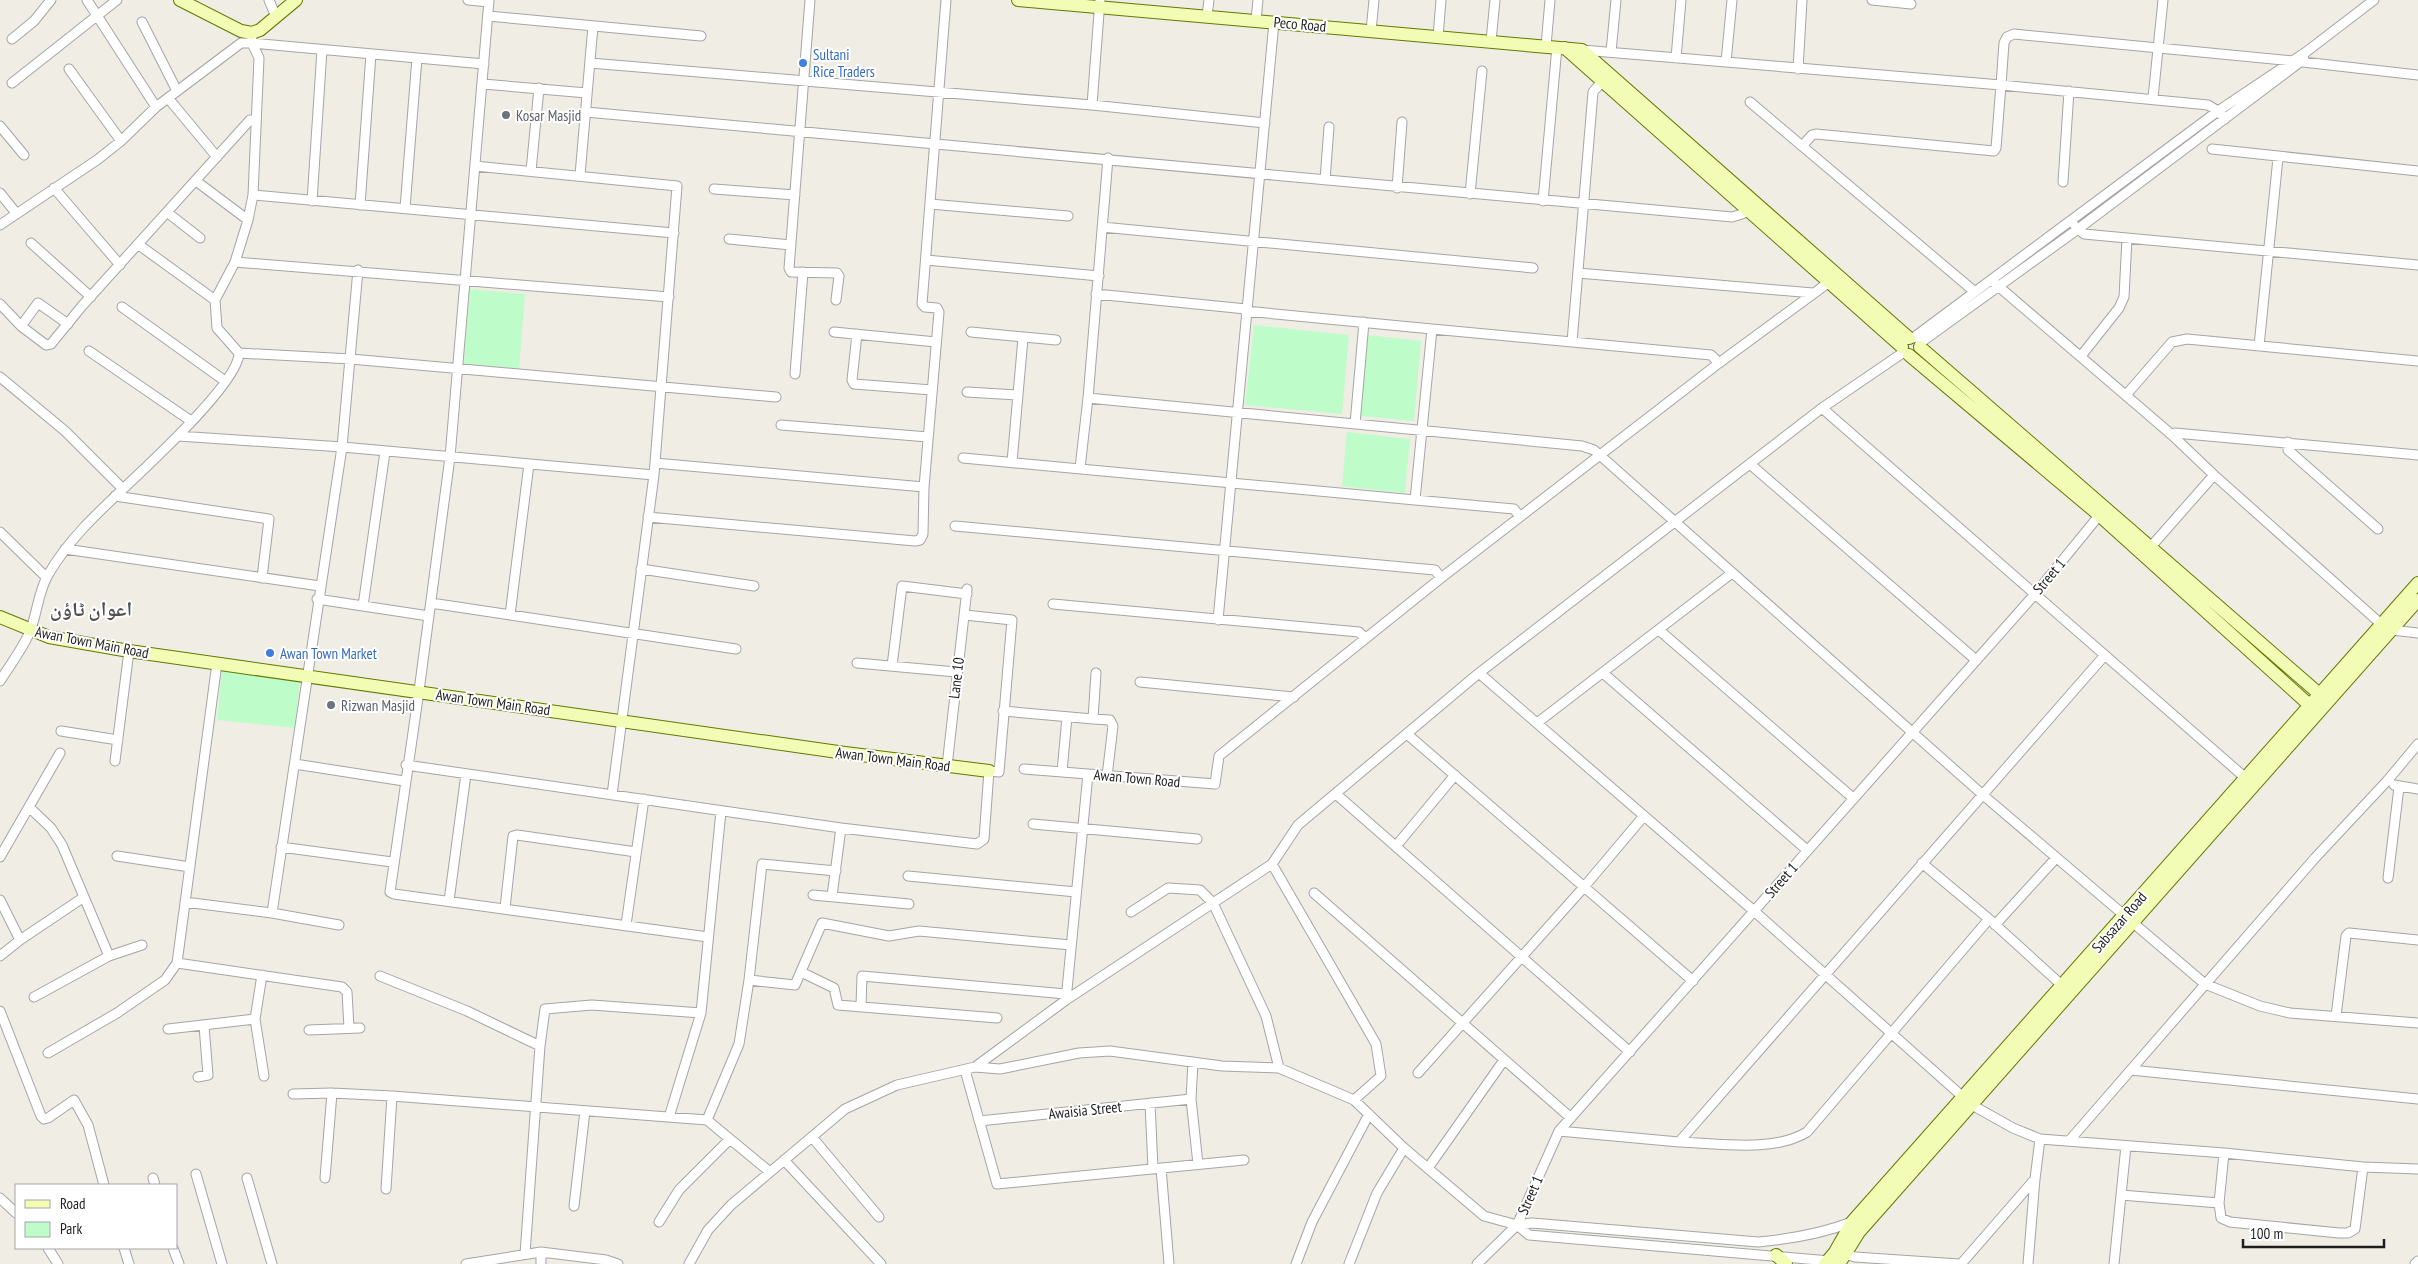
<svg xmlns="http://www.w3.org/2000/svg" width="2418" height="1264" font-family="'PT Sans Narrow','Noto Naskh Arabic',sans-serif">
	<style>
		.park { fill: #befcc9 }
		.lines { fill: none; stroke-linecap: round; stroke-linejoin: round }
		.street-casing { stroke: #a5a5a5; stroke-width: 11 }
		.secondary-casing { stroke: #617a00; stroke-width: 14 }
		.street { stroke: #fff; stroke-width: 9 }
		.secondary { stroke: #f2fcb5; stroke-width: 12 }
		.shop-dot { fill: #3f7fe0; stroke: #fff; stroke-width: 2 }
		.worship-dot { fill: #6b7280; stroke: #fff; stroke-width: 2 }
		.labels { text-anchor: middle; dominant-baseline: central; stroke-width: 4; stroke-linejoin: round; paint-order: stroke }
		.street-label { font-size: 15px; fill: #1e1e1e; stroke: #fff }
		.shop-label { font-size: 15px; fill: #366cbe; stroke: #fff; text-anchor: start }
		.worship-label { font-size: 15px; fill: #5b616d; stroke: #fff; text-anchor: start }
		.district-label { font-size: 20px; font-weight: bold; fill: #515151; stroke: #fff }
	</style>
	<rect width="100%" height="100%" fill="#f0ede4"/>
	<path class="park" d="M470 289 525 294 519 369 464 364Z
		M1254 325 1349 335 1342 414 1245 405Z
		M1367 335 1421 341 1414 421 1359 416Z
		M1347 432 1410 439 1405 493 1342 486Z
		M222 671 300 679 295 728 217 720Z"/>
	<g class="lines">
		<g class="street-casing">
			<path id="street" d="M87 0 156 107
				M269 0 276 17
				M468 0 489 2
				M489 0 450 457 419 691 390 892 394 894 708 937
				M810 0 789 268 791 272 837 273 839 276 836 300
				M1872 0 1911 4
				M488 16 701 36
				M1207 16 1209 0
				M1256 20 1258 0
				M142 22 177 91
				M1371 31 1374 0
				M1438 37 1441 0
				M12 39 34 21 51 0
				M1491 41 1495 0
				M252 43 484 64
				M1546 46 1550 0
				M1582 50 2001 85 1996 148 1994 151 1816 134 1812 135 1803 145
				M1611 52 1616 0
				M1676 58 1681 0
				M1726 62 1732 0
				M590 63 1092 105 1265 123
				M69 69 121 141
				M1798 69 1802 0
				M12 83 117 0
				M483 84 587 93
				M168 98 217 157
				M2153 98 2163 0
				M1750 102 1975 292
				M1092 105 1100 0
				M586 112 1732 217 1742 214 1752 207
				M2225 119 2218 111 2208 105 2001 85 2004 43 2007 37 2014 34 2303 62 2418 75
				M0 126 24 155
				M2212 149 2418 171
				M475 166 677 186 654 475 612 795
				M531 171 539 88
				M580 175 593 26
				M1325 180 1329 127
				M196 181 248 220
				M2063 182 2069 91
				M54 188 120 265
				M1397 188 1402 122
				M714 189 795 195
				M0 193 16 213
				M1470 194 1482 71
				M253 195 674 233
				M312 201 322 50
				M1543 201 1557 47
				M930 204 1068 216
				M360 205 371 54
				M405 208 417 58
				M168 213 200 238
				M0 225 97 160 121 141 156 107 241 43H252V39
				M2075 226 2084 234 2418 265
				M1102 227 1533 268
				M729 239 791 245
				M31 243 91 297
				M139 245 215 300
				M926 260 1099 276
				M235 262 669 297
				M1578 273 1813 293
				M1991 280 2172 435 2214 475 2381 624 2392 630 2418 633
				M1096 294 1246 309
				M0 304 21 326 46 345 51 344 82 306 250 120H256
				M122 307 225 381
				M1245 311 1432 329 1415 500 1514 509 1520 517
				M21 326 38 303 68 324
				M1432 329 1711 355 1719 363
				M834 332 936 342
				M971 332 1056 340
				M857 334 852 380 854 384 932 390
				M1913 338 2218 111 2306 52 2374 0
				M1572 342 1593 92 1606 77
				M1920 343 2078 229 2304 59
				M2259 346 2278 158
				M89 351 191 421
				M239 353 217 328 215 300 235 262 248 220 253 195 259 58 252 43
				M2081 356 2119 308 2124 297 2127 238
				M795 374 803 272
				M0 377 65 431 123 489
				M967 392 1017 395
				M2126 395 2172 342 2187 339 2418 361
				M1088 398 1582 446 1594 450 1983 795 2205 984 2260 1006 2290 1013 2418 1023
				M1822 408 2249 781
				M1355 424 1364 322
				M781 425 928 437
				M2172 435 2175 433 2418 455
				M178 436 342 447 654 475
				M2288 442V450L2378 529
				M963 458 1415 500
				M1012 462 1023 338
				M655 463 924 487
				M1750 464 1976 660
				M1080 468 1088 398 1108 158
				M115 496 269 519 262 578
				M648 517 915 541 920 540 923 534 924 487 939 312 937 308 925 307 922 304 946 0
				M955 526 1435 570 1441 578
				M0 532 46 577
				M65 549 320 586
				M2148 550 2214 475
				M641 569 754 586
				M317 599 429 616
				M431 603 736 649
				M1053 604 1359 632 1365 638
				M363 606 385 452
				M510 615 529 464
				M1218 620 1274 22
				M1659 630 1853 798
				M857 663 956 672
				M892 666 902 586 967 594
				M1096 673 1093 719 1110 720 1113 726 1107 776
				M1479 673 1754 911 1972 1105 2013 1128 2040 1139 2224 1153 2363 1167 2418 1169
				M1603 673 1807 850
				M0 681C10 665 24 647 31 629 37 612 39 590 48 575 72 533 110 502 144 469 165 449 239 379 239 353L351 359 776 397
				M1140 682 1294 697
				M1003 711 1093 719
				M1537 723 1732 573
				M61 731 118 740
				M1407 734 1693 981
				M115 761 129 651
				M295 764 404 781
				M406 765 841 828 977 844 984 839 989 771 999 772 1012 620 965 615
				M947 766 967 589
				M1024 769 1215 784 1219 756 1441 578 1719 363 1832 280
				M1062 772 1067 717
				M2394 785 2418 789
				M1336 794 1630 1052
				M30 808 51 828 62 845 109 956
				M1033 824 1197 839
				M1396 846 1455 775
				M281 847 392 862
				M117 856 190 867
				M0 857 60 753
				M1922 863 1989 919 2066 989
				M1272 864 1376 1044 1381 1076 1354 1100
				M908 876 1076 892
				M2388 878 2399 787
				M1314 893 1571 1118
				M813 895 909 904
				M832 896 841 828
				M0 900 20 940 0 956
				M449 901 466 774
				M185 902 272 913 342 447 358 270
				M505 908 513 836 517 835 636 852
				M1131 912 1168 888 1200 890 1213 903 1266 1016 1279 1068
				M272 913 339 925
				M1989 919 1807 1132C1773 1153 1718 1143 1679 1142L2105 655
				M626 925 644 799
				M1995 925 2056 858
				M20 940 84 897
				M177 963 342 987 347 992 349 1028
				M801 972 834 988 838 1005 997 1018
				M262 975 255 1019 264 1076
				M380 976 467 1011 540 1046
				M749 980 795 985 822 923 889 936 919 931 1071 945
				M34 997 109 956 142 945
				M1066 1000 1088 774
				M861 1006 862 976 1066 994
				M0 1011 41 1116 44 1119 48 1118 74 1100 88 1125 104 1185
				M2336 1016 2346 936 2349 933 2418 940
				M168 1029 255 1019
				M309 1030 360 1028
				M48 1053 117 1013 165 980 177 963 217 663
				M1193 1062 1191 1099 1198 1164
				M975 1067 1000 1069 1079 1053 1110 1051 1222 1066 1279 1068 1354 1100 1404 1148 1484 1216 1517 1225 1529 1235 1830 1261
				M965 1070 997 1184 1244 1160
				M2131 1070 2418 1099
				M1418 1073 1584 887 1643 817
				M198 1077 208 1075 204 1026
				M293 1094 332 1093 392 1096 707 1120 770 1172
				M1150 1103 1153 1169
				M669 1117 701 1013 721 811
				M707 1120 739 1044 749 980 762 864 836 871
				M979 1121 1191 1099
				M1559 1131 1679 1142
				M812 1137 879 1217
				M2069 1141 2315 858 2387 781 2418 744
				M2224 1153 2219 1203 2221 1218 2230 1222 2339 1233H2348L2355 1229 2363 1167
				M784 1160 881 1264
				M1161 1168 1169 1264
				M1428 1168 1504 1060
				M196 1174 222 1264
				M153 1178 155 1185
				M247 1178 272 1264
				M325 1178 332 1093
				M386 1189 392 1096
				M2121 1195 2219 1203
				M0 1198 16 1213
				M574 1206 585 1111
				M659 1222 679 1190 730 1139
				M1517 1225 1532 1223 1758 1242C1791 1239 1821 1234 1852 1222
				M48 1248 58 1264
				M124 1248 129 1264
				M173 1248 179 1264
				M1840 1253 1855 1257 1959 1264
				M525 1254 540 1046 545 1009 592 1005 701 1013
				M466 1264 541 1252 606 1260 618 1264
				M541 1264V1252
				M689 1264 708 1230 731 1205 845 1109 897 1085 975 1067 1066 1000 1272 864 1298 825 1479 673 1822 408 1904 352
				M1296 1264 1312 1222 1369 1114
				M1349 1264 1377 1193 1404 1148
				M1477 1264 1517 1225 1559 1131 2035 594 2102 512
				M1961 1264 2035 1179 2040 1139
				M2028 1264 2035 1179
				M2114 1264 2126 1146
				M2415 1264 2418 1261"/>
		</g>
		<g class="secondary-casing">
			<path id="secondary" d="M180 0 241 31 252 33 260 30 296 0
				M1018 0 1582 50 1909 338
				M1565 48 1902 347
				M1920 347 2324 698
				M1909 355 2099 515 2315 710
				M0 617 49 637 129 651 845 753 989 771
				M1776 1255 1786 1264
				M1825 1264 1835 1252 1852 1222 2418 583
				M1839 1264 1859 1232 2418 600"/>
		</g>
		<use href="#street" class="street"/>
		<use href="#secondary" class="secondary"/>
	</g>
	<g class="shop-dot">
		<circle cx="803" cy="63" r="5"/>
		<circle cx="270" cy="653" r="5"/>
	</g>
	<g class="worship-dot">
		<circle cx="506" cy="115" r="5"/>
		<circle cx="331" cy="705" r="5"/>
	</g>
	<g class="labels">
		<g class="street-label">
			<text transform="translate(1300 24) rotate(5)">Peco Road</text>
			<text transform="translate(2049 576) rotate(-50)">Street 1</text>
			<text transform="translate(92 642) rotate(11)">Awan Town Main Road</text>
			<text transform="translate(956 678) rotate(-83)">Lane 10</text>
			<text transform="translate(493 702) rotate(8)">Awan Town Main Road</text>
			<text transform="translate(893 759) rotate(7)">Awan Town Main Road</text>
			<text transform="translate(1137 778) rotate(5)">Awan Town Road</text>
			<text transform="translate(1781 880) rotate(-49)">Street 1</text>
			<text transform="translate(2119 922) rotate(-49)">Sabsazar Road</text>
			<text transform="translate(1085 1110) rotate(-6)">Awaisia Street</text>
			<text transform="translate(1530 1195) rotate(-66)">Street 1</text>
		</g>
		<g class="shop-label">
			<text x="813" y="54">Sultani<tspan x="813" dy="17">Rice Traders</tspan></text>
			<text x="280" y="653">Awan Town Market</text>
		</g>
		<g class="worship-label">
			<text x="516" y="115">Kosar Masjid</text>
			<text x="341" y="705">Rizwan Masjid</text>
		</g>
		<g class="district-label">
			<text x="91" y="609">اعوان ٹاؤن</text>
		</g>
	</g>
	<rect x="15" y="1184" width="162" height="65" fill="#ffffff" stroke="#a5a5a5"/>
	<rect x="25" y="1200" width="25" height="8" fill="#f2fcb5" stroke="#a5a5a5"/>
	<text x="60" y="1209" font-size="15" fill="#1e1e1e">Road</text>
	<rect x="25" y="1222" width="25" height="15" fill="#befcc9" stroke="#a5a5a5"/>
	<text x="60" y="1234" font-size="15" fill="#1e1e1e">Park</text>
	<path d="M2243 1239v8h141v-8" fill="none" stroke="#1e1e1e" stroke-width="2.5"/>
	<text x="2250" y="1239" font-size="15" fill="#1e1e1e" stroke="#ffffff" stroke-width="4" paint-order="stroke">100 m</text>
</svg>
